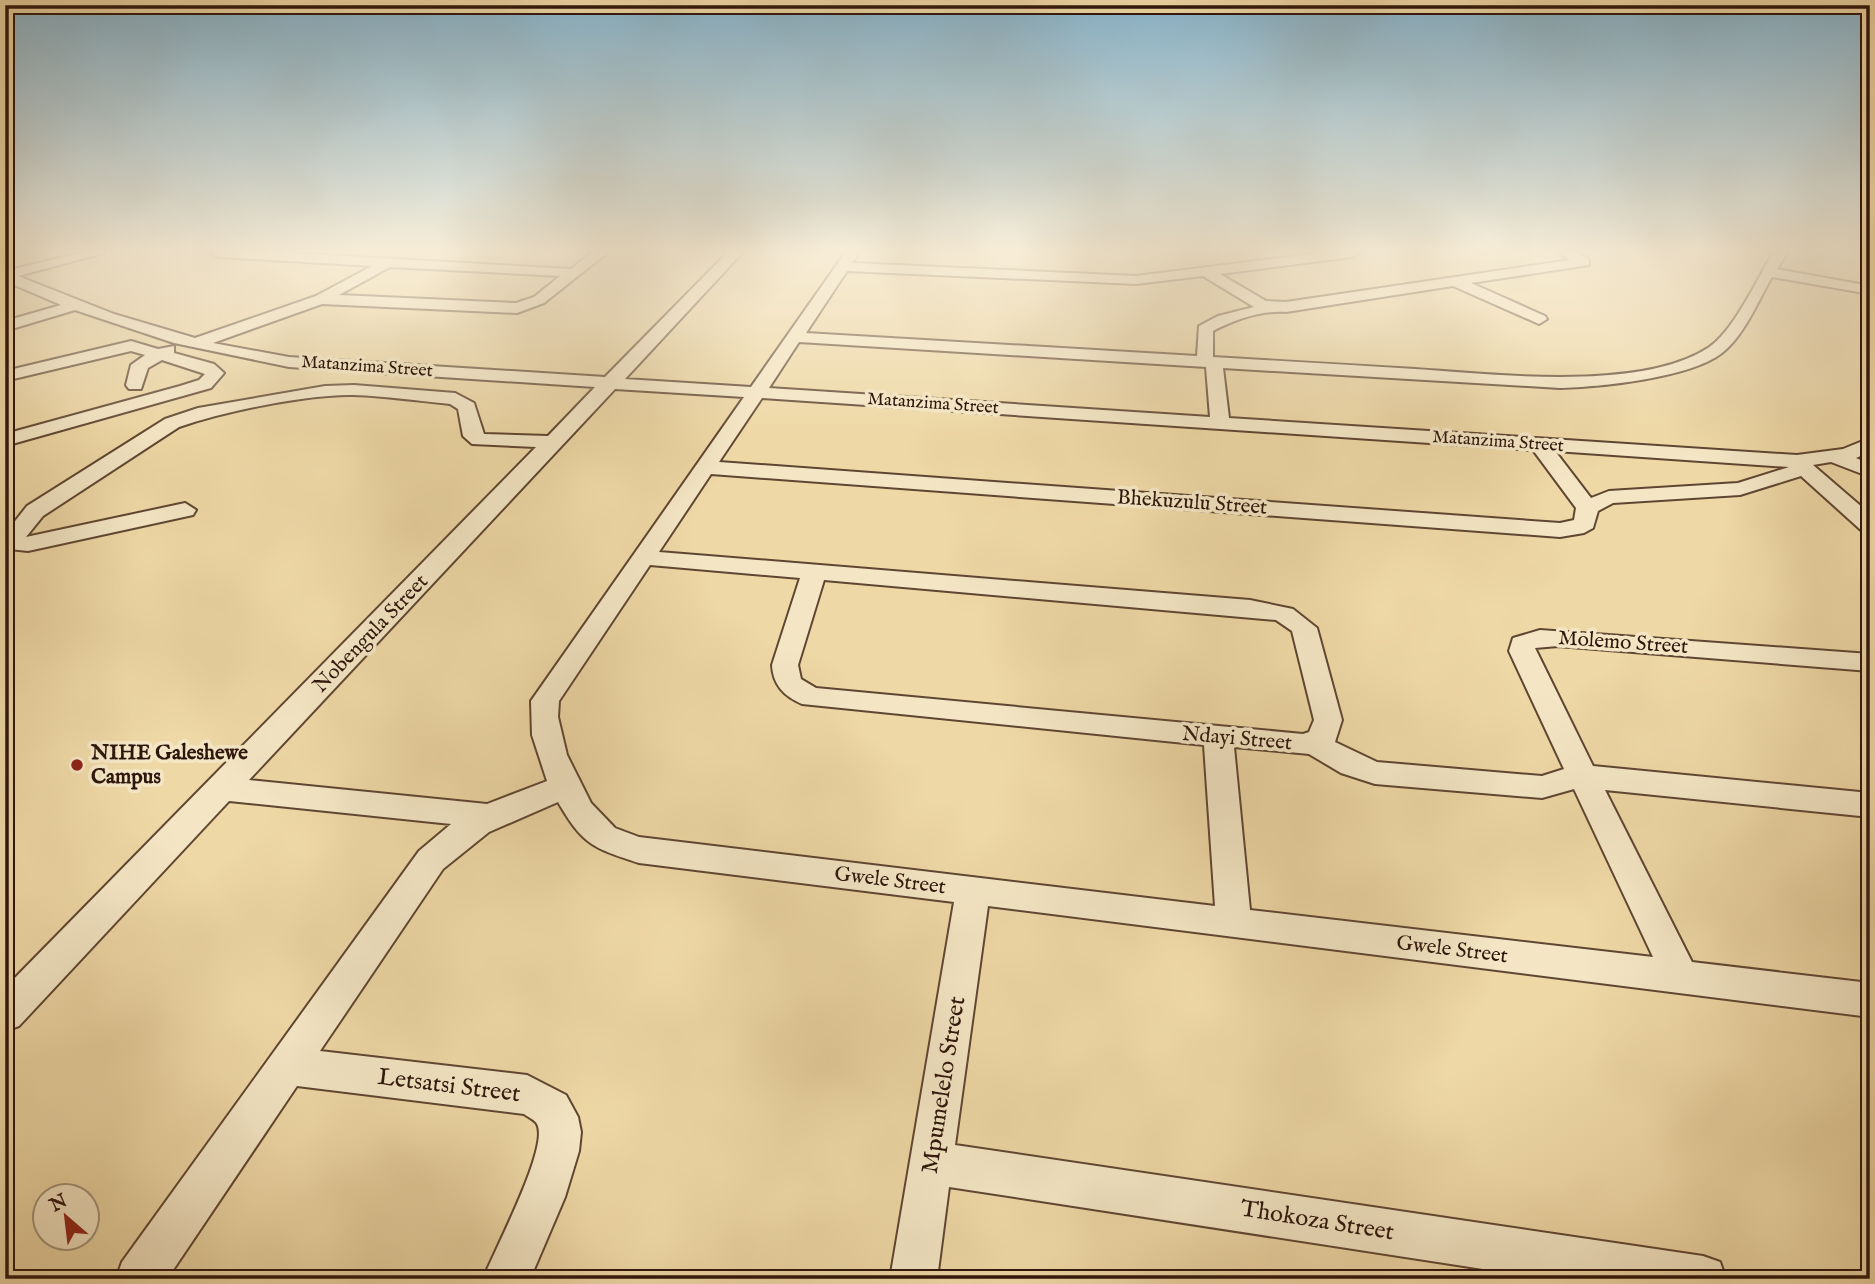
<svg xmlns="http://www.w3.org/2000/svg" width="1875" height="1284" font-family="'IM FELL English',serif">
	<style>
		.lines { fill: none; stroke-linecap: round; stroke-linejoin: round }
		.minor-casing { stroke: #5f4632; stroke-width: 4 }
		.minor { fill: #f4e6c5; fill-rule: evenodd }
		.poi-dot { fill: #8f2418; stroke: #f4e6c5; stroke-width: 2.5 }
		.labels { text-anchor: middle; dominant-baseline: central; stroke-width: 7; stroke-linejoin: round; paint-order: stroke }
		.far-street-label { font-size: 18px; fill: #2f160c; stroke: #f4e6c5 }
		.street-label { font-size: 21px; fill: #2f160c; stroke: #f4e6c5 }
		.poi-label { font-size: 21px; font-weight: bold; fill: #2f160c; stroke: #f4e6c5; text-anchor: start }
		.near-street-label { font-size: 24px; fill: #2f160c; stroke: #f4e6c5 }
	</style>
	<rect width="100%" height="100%" fill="#eed8a6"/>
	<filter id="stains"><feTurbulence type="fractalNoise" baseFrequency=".00286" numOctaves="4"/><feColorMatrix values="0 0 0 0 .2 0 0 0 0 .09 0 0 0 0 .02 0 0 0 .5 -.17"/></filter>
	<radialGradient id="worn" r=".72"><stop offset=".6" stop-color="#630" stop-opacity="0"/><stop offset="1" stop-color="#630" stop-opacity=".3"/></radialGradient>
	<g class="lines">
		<g class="minor-casing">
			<path id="minor" d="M80 253H104L18 276 114 314 195 338 316 296 372 266 218 257 211 253H291L571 269 591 253H607L544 303 517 313 322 304 213 343 289 357 605 377 727 253H742L625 379 751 387 845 253H859L852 263 1136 276 1319 253H1359L1352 257 1220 274 1266 301 1286 302 1570 260 1560 253H1577L1589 259V265L1471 283 1545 316 1547 319 1539 324 1453 286 1286 312C1262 310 1234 320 1213 331V357C1281 361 1348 365 1415 369 1494 374 1640 392 1708 348 1734 331 1757 279 1773 253H1787L1777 269 1870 286V294L1772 277C1758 301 1744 336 1722 353 1690 378 1600 387 1560 388L1223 368 1229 418 1797 455 1843 449 1870 438V452L1856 458 1870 464V477L1831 462 1813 465 1870 514V533L1862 531 1801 476 1740 495 1613 503 1598 511 1593 528 1584 533 1560 537 711 474 659 552 1250 600 1293 609 1317 628 1342 720 1335 742 1377 762 1542 776 1564 769 1509 651 1513 638 1540 630 1870 654V671L1558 646 1535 648 1593 766 1870 793V817L1605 790 1692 962 1870 983V1017L988 906 955 1145 1703 1256 1720 1262 1726 1279H1548L949 1187 937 1279H890L954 902 639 863C593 848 583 845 558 802L489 832 443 869 320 1051 527 1075 566 1095 578 1117 581 1132 579 1151 565 1197 530 1279H483C493 1253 550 1146 537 1124 535 1120 528 1117 524 1114L297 1086 167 1279H116L122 1262 419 851 451 824 229 801 19 1026 5 1031V988L536 447 472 444 463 436 458 409 450 404C418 401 386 396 353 395 307 394 222 412 179 427L43 516 26 537 185 503 196 510 193 515 28 551 9 549 5 534 27 506 165 419 198 408 325 386 354 385 455 393 474 403 484 434 548 436 595 387 289 367 174 343 75 310 5 331V321L61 305 5 281V271ZM390 267 560 276 534 297 516 303 339 295ZM847 271 1136 284 1203 276 1254 307 1218 316 1199 326 1197 356 806 333ZM799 342 1206 367 1210 417 769 388ZM615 389 744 397 531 701 532 735 547 781 487 804 249 780ZM762 398 1533 450 1576 508 1574 520 1560 523 719 462ZM1555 451 1789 467 1738 483 1609 491 1591 498ZM650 565 800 578 772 665C773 685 784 696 802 704L1204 745 1215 906 639 837 615 828 591 803 567 755 558 717 559 701ZM824 580 1276 620 1292 631 1314 720 1309 732 1303 734 816 688 801 679 798 665ZM1234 747 1309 754 1341 773 1375 784 1542 798 1574 789 1653 957 1250 910Z
				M131 341 158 349 174 346V353L214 364 224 373 211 388 5 446V434L180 386 199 380 205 374 162 360 148 368 141 389H129L126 385 131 365 145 355 131 351 5 381V371Z"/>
		</g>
		<use href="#minor" class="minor"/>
	</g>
	<linearGradient id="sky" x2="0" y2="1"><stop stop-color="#88b6cf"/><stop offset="0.58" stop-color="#f7edd7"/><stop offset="1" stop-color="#f7edd7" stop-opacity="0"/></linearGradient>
	<rect width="1875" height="433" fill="url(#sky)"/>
	<circle class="poi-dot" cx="77" cy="765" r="7"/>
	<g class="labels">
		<g class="far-street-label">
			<text transform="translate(367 367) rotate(4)">Matanzima Street</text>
			<text transform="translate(933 404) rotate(4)">Matanzima Street</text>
			<text transform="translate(1498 442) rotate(4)">Matanzima Street</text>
		</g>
		<g class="street-label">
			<text transform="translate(1192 503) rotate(4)">Bhekuzulu Street</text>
			<text transform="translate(371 634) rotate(-46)">Nobengula Street</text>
			<text transform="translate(1623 643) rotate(4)">Molemo Street</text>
			<text transform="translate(1237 739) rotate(5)">Ndayi Street</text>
			<text transform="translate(890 881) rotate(7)">Gwele Street</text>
			<text transform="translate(1452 950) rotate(7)">Gwele Street</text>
		</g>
		<g class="poi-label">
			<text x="91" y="753">NIHE Galeshewe<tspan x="91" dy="24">Campus</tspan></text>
		</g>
		<g class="near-street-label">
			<text transform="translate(944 1085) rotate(-81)">Mpumelelo Street</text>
			<text transform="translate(449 1086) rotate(7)">Letsatsi Street</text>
			<text transform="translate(1317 1221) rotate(9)">Thokoza Street</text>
		</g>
	</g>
	<rect width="1875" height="1284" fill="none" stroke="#eed8a6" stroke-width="28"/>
	<rect x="7" y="7" width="1861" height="1270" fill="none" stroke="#2f160c" stroke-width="3.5"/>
	<rect x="14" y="14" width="1847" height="1256" fill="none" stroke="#2f160c" stroke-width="2"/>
	<g transform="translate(66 1217) rotate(332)"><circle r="33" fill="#f4e6c5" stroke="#a5937b" stroke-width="2"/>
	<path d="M0-5L12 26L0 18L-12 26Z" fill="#8f2418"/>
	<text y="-10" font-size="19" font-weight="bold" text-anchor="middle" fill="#2f160c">N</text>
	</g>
	<rect width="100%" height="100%" filter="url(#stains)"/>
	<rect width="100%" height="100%" fill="url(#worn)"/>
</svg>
